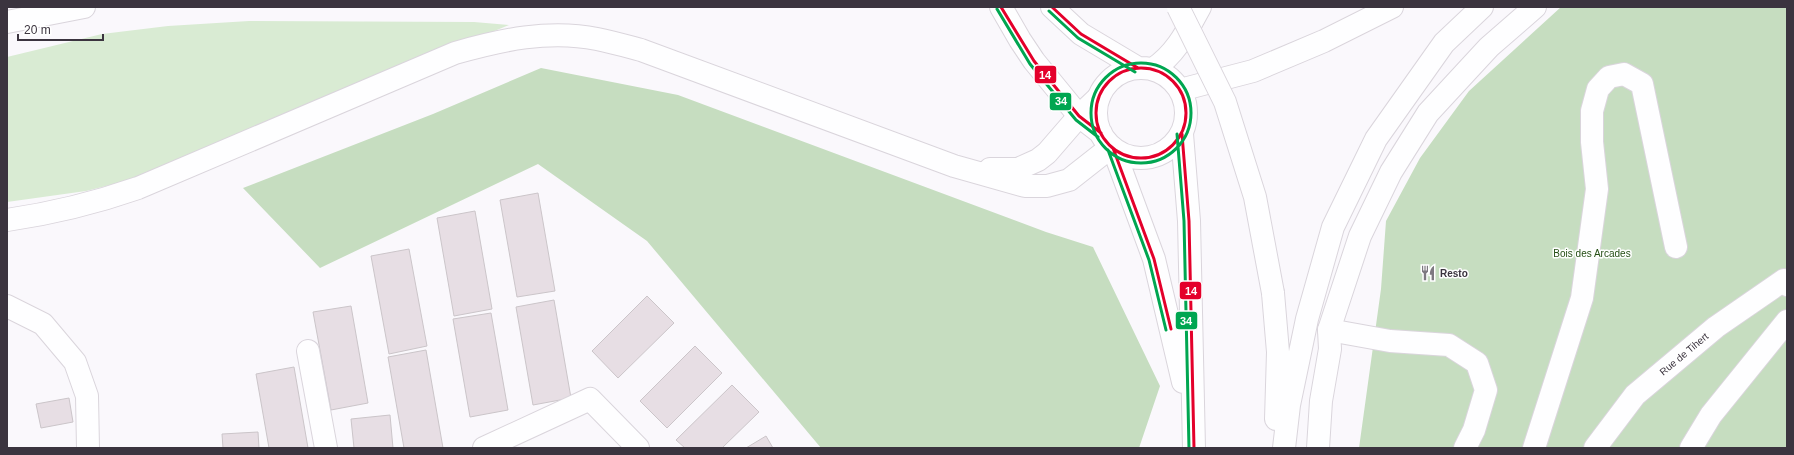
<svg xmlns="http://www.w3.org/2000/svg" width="1794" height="455" font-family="Helvetica,sans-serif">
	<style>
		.green { fill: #d9ebd3 }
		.forest { fill: #c6ddc0 }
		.building { fill: #e7dee4; stroke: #cbc5c9 }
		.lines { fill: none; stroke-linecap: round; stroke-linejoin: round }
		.minor-casing { stroke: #dad5dc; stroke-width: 24 }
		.major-casing { stroke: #dad5dc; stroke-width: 24 }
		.highway-casing { stroke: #dad5dc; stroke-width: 24 }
		.minor { stroke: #fefeff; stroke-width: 22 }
		.major { stroke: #fefeff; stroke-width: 22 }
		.highway { stroke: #fefeff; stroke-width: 22 }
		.major-bridge-casing { stroke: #dad5dc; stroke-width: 24; stroke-linecap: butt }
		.major-bridge { stroke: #fefeff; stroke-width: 22 }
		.bus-1-casing { stroke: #fff; stroke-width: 6 }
		.bus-2-casing { stroke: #fff; stroke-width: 6 }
		.bus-1 { stroke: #e4002b; stroke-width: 3 }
		.bus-2 { stroke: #00a651; stroke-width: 3 }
		.labels { text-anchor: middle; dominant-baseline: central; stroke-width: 3; stroke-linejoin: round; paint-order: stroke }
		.park-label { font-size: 10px; fill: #254e15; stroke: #fff }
		.poi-label { font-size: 10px; font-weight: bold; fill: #3b343f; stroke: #fff; text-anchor: start }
		.street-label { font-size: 10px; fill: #3b343f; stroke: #fff }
		.line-badge { stroke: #fff; stroke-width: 1.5 }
		.badge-label { font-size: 11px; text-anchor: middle; font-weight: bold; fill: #fff }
	</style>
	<rect width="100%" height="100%" fill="#faf8fc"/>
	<path class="green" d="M249 21 474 22 509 25 138 178 86 191 7 202V57L102 34 168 26Z"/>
	<path class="forest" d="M1561 7H1787V448H1359L1381 289 1386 221 1420 158 1469 91Z
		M541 68 678 95 1046 232 1093 247 1160 386 1139 448H821L647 241 538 164 320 268 243 188 433 114Z"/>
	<path class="building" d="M538 193 555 291 517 297 500 200Z
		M475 211 492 309 454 316 437 218Z
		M409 249 427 346 389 354 371 256Z
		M647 296 674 323 618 378 592 351Z
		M554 300 571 398 533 405 516 307Z
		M351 306 368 403 331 410 313 312Z
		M491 313 508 410 470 417 453 319Z
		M695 346 722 373 667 428 640 401Z
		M426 350 443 448H404L388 357Z
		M294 367 308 448H269L256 374Z
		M732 385 759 412 722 448H685L676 440Z
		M69 398 73 422 41 428 36 404Z
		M390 415 393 448H354L351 419Z
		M258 432 259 448H223L222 434Z
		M766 436 773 448H746Z"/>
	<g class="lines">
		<g class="minor-casing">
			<path id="minor" d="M990 169H1018L1038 160 1047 153 1079 116 1099 97
				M7 220C55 213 92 204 138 188L455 53C501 40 549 29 597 39 612 42 626 46 641 50L954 166 1025 186H1047L1069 180 1111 147
				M7 306 43 324 75 362 87 396 88 448
				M1329 330 1390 341 1449 345 1477 363 1486 390 1474 430 1465 448
				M308 351 326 448
				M484 448 590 399 638 448
				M1534 448 1582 298 1597 189 1592 142V111L1598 89 1609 77 1624 74 1642 84 1676 247
				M1595 448 1635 395 1716 327 1784 280 1787 285
				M1691 448 1711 415 1787 321"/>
		</g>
		<g class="major-casing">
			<path id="major" d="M1001 7 1020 40 1034 61 1079 116 1101 133
				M1052 7 1081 34 1138 68
				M1096 113a45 45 0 1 1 90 0a45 45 0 1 1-90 0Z
				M1153 69C1176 54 1187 31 1200 7
				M1180 90 1253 71 1324 41 1392 7
				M1182 134 1189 221 1194 448
				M1113 148 1154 259 1183 382
				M1273 293 1278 352 1276 419
				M1284 448 1289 405 1307 319 1333 227 1376 139 1444 43 1482 7
				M1318 448 1321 401 1330 349 1329 330 1360 236 1391 172 1428 113 1489 47 1535 7"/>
		</g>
		<g class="highway-casing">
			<path id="highway" d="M7 22 84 7"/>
		</g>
		<use href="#minor" class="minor"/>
		<use href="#major" class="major"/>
		<use href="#highway" class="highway"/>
		<g class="major-bridge-casing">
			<path id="major-bridge" d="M1178 7 1225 102 1255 197 1273 293"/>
		</g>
		<use href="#major-bridge" class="major-bridge"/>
		<g class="bus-1-casing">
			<path id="bus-1" d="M1001 7 1034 61 1079 116 1101 133
				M1052 7 1081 34 1138 68
				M1096 113a45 45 0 1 1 90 0a45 45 0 1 1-90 0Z
				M1182 134 1189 221 1194 448
				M1113 148 1154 259 1171 329"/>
		</g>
		<g class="bus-2-casing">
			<path id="bus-2" d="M997 9 1030 64 1076 120 1098 137
				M1049 11 1078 38 1135 72
				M1091 113a50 50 0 1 1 100 0a50 50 0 1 1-100 0Z
				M1177 134 1184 221 1189 448
				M1108 150 1149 260 1166 330"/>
		</g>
		<use href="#bus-1" class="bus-1"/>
		<use href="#bus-2" class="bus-2"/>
	</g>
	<defs>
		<g id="restaurant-bare" transform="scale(1.2)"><path d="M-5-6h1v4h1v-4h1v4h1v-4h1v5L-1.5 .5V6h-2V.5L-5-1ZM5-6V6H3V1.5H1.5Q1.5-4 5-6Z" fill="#7e7981" stroke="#fff" stroke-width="2.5" paint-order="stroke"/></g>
	</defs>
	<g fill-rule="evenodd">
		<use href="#restaurant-bare" x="1428" y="273"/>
	</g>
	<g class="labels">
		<g class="park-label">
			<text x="1592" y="253">Bois des Arcades</text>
		</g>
		<g class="poi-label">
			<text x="1440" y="273">Resto</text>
		</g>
		<g class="street-label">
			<text transform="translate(1684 354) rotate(-40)">Rue de Tihert</text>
		</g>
	</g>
	<g class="line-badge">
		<rect x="1034" y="65" width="23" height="19" rx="4" fill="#e4002b"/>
		<rect x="1049" y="92" width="23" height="19" rx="4" fill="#00a651"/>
		<rect x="1179" y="281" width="23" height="19" rx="4" fill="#e4002b"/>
		<rect x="1175" y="311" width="23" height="19" rx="4" fill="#00a651"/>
	</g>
	<g class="badge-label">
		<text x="1045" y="79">14</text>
		<text x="1061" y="105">34</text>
		<text x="1191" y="295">14</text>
		<text x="1186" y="325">34</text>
	</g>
	<rect width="1794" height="455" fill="none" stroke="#3b343f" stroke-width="16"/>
	<path d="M18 34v6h85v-6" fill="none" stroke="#3b343f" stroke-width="2"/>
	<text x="24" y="34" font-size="12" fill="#3b343f" stroke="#ffffff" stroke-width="3" paint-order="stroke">20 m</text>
</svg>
